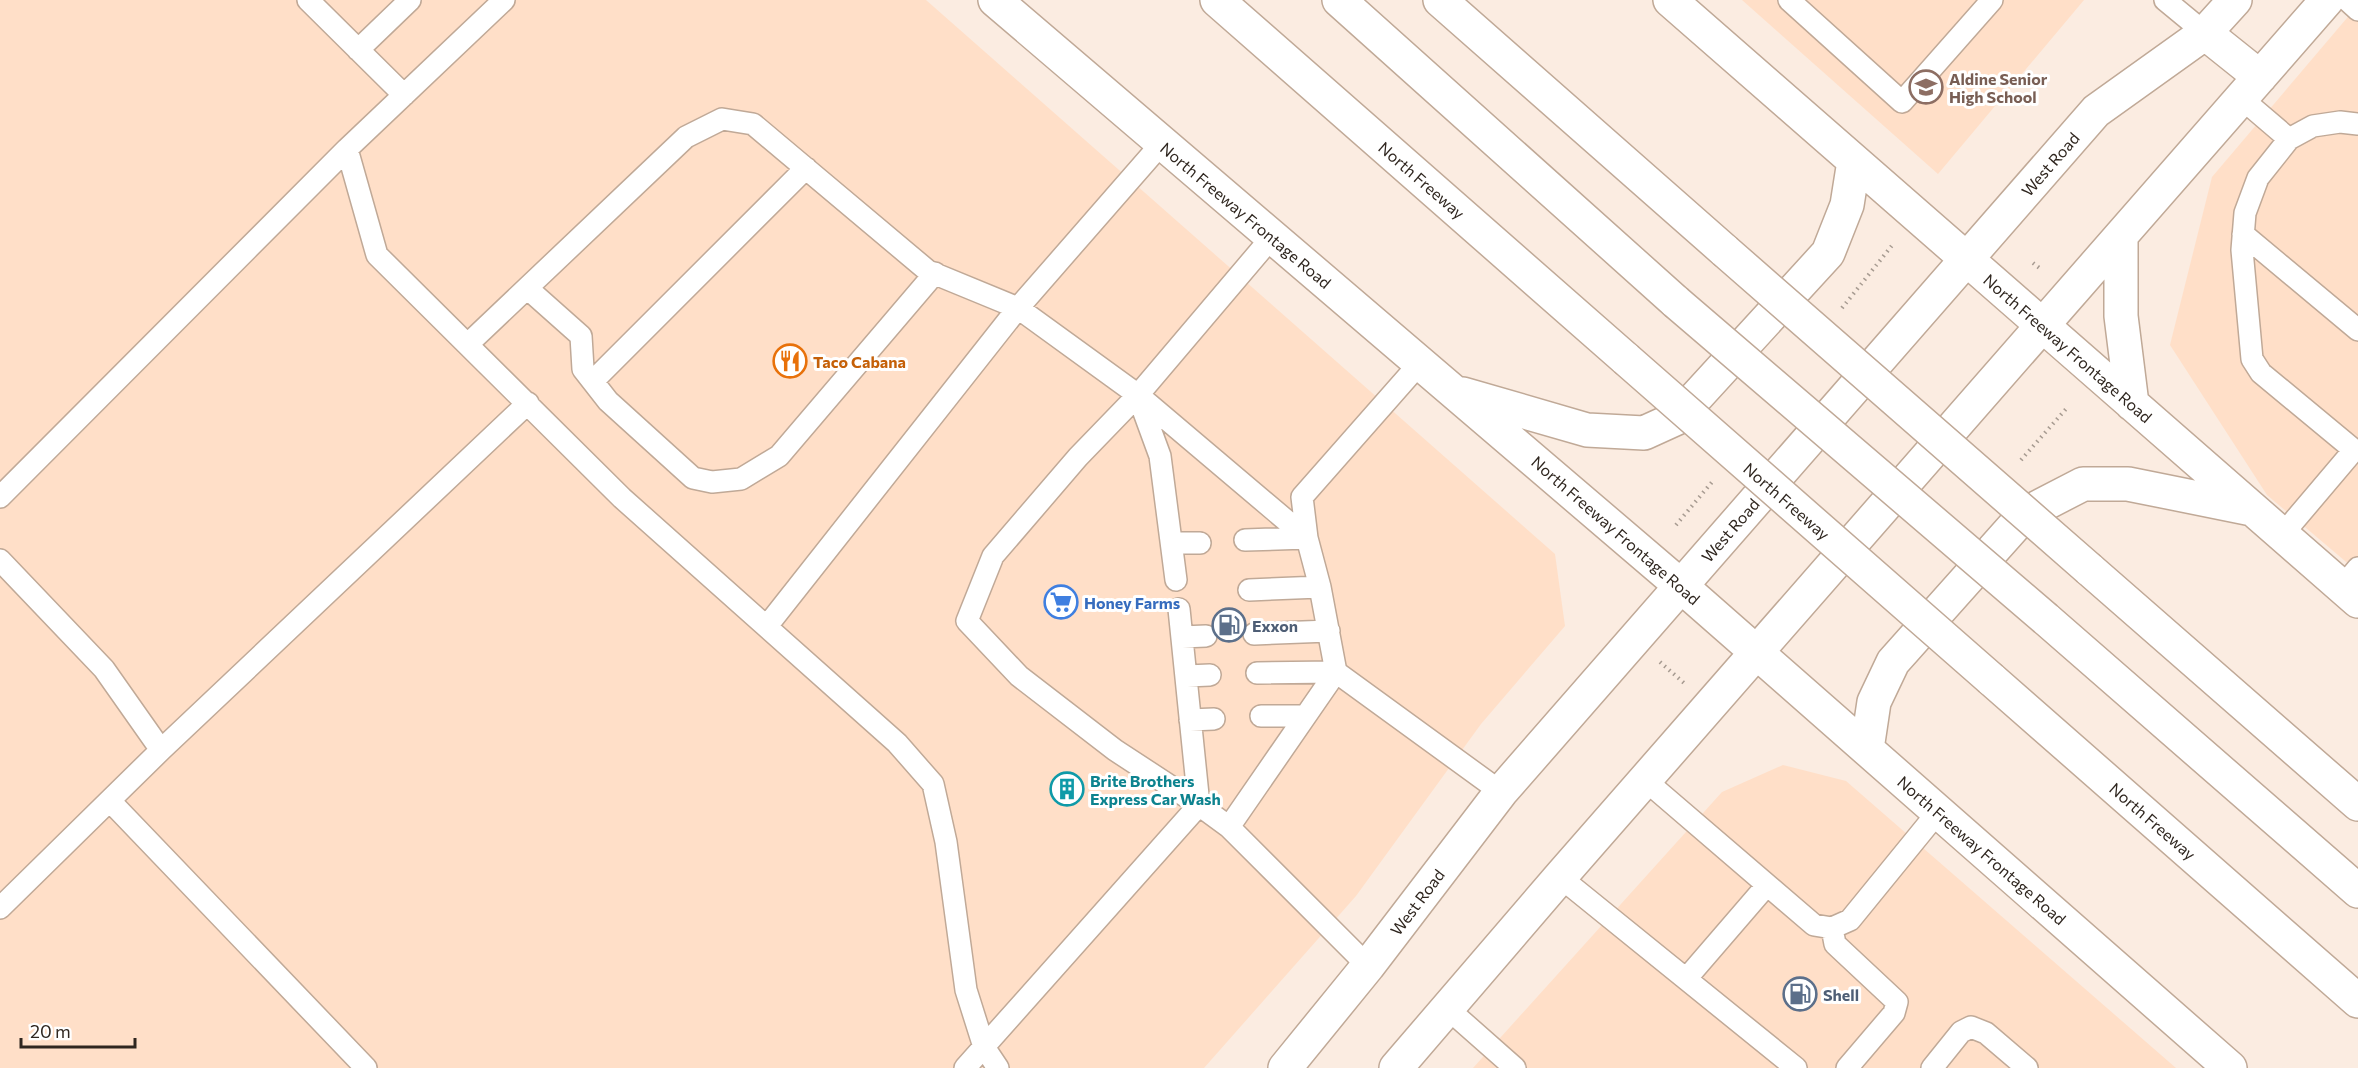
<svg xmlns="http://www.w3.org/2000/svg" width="2358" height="1068" font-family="Commissioner,sans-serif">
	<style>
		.built { fill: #ffdfc8 }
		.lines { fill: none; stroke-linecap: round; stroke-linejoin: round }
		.service-casing { stroke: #c0a997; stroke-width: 24 }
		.secondary-casing { stroke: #c0a997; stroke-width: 36 }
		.motorway-casing { stroke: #c0a997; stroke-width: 36 }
		.path { stroke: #a79b91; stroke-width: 4; stroke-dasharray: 1.5 4.5; stroke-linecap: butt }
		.service { stroke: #fff; stroke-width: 21 }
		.secondary { stroke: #fff; stroke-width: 33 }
		.motorway { stroke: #fff; stroke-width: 33 }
		.motorway-bridge-casing { stroke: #c0a997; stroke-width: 36; stroke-linecap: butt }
		.motorway-bridge { stroke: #fff; stroke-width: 33 }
		.labels { text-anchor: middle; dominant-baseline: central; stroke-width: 6; stroke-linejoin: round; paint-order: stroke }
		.education-label { font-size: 16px; font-weight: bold; fill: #785e54; stroke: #fff; text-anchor: start }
		.street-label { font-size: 16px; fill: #2f261f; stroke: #fff }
		.food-label { font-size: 16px; font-weight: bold; fill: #c56008; stroke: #fff; text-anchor: start }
		.shop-label { font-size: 16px; font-weight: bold; fill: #366cbe; stroke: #fff; text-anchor: start }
		.service-label { font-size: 16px; font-weight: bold; fill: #4e5e75; stroke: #fff; text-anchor: start }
		.culture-label { font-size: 16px; font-weight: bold; fill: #0d838f; stroke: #fff; text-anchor: start }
	</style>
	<rect width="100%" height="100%" fill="#fbece1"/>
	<path class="built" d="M0 0H926L1555 554 1565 626 1481 724 1356 896 1204 1068H0Z
		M1742 0H2084L1938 174Z
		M2358 5V572L2267 495 2170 345 2212 177Z
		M1783 765 1846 781 2176 1068H1473L1722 792Z"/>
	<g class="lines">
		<g class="service-casing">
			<path id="service" d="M308 0 404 95
				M504 0 347 149 377 255 622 498 897 743 933 784 946 842 966 990 984 1047 998 1068
				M1789 0 1902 102 1992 0
				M2165 0 2205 33
				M2347 0 2358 10
				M358 50 410 0
				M2241 98 2289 139
				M2358 124 2340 122 2313 126 2289 139 2258 178 2245 213 2242 250 2252 359 2261 373 2354 450 2358 451
				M2243 234 2358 330
				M527 288 581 336 583 369 608 401 693 478 712 482 741 479 779 456 935 273
				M468 344 686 137 722 119 753 124 928 271 1018 308 1138 395 1272 237
				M1420 363 1302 497 1307 538 1320 587 1336 672 1501 792
				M593 381 806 168
				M1138 395 1078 457 993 556 967 621 1019 676 1115 750 1199 805
				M1138 395 1307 538
				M1138 396 1160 456 1176 580
				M0 497 347 149
				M2282 535 2354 450
				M1245 540 1307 538
				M1172 543H1200
				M0 560 104 669 161 750
				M2342 587 2358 568
				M1249 590 1320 587
				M1179 609 1199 805
				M767 626 1018 308 1162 143
				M1254 634 1329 631
				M1182 637 1206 636
				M1257 673 1336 672
				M1187 676 1210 675
				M1261 716H1305
				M1190 720 1214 719
				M1645 780 1814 925 1832 928 1850 920 1938 812
				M110 801 366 1068
				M1229 827 1336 672
				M1560 877 1796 1068
				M0 908 161 750 528 403
				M1832 928 1835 944 1897 1002 1894 1013 1847 1068
				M1686 979 1767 885
				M1447 1008 1515 1068
				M965 1068 1199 805 1229 827 1368 966
				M1932 1068 1961 1032 1971 1027 1986 1033 2027 1068"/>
		</g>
		<g class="secondary-casing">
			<path id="secondary" d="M995 0 1681 586 2230 1068
				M1670 0 2358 601
				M2205 33 2260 77
				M2121 236V316L2132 404
				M1463 394 1587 430 1644 433 1677 418 1828 253 1847 205 1854 161
				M1867 749 1874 702 1893 662 2025 514 2083 484H2128L2252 509
				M1285 1068 1368 966 1501 792 2096 111 2205 33 2235 0
				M1396 1068 1560 877 2327 0"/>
		</g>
		<g class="motorway-casing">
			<path id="motorway" d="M1217 0 1626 359
				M1339 0 1676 302
				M1440 0 1725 251
				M2089 569 2358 804
				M2046 619 2358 891
				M1991 679 2358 1001"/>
		</g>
		<path class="path" d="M2033 263 2042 270
			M1842 308 1894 243
			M2021 460 2066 409
			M1676 525 1712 482
			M1660 662 1684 683"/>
		<use href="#service" class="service"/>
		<use href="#secondary" class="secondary"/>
		<use href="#motorway" class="motorway"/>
		<g class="motorway-bridge-casing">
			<path id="motorway-bridge" d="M1725 251 2089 569
				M1676 302 2046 619
				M1626 359 1991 679"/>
		</g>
		<use href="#motorway-bridge" class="motorway-bridge"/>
	</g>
	<defs>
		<g id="school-ring" transform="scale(1.725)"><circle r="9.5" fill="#fff" stroke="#8d6e63" stroke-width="1.5"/><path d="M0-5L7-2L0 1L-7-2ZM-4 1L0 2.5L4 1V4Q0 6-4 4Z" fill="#8d6e63"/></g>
		<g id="restaurant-ring" transform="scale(1.725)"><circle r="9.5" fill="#fff" stroke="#e8710a" stroke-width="1.5"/><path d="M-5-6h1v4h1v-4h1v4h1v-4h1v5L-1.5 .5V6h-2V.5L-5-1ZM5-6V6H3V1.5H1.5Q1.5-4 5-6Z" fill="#e8710a"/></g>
		<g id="supermarket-ring" transform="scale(1.725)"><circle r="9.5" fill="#fff" stroke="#3f7fe0" stroke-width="1.5"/><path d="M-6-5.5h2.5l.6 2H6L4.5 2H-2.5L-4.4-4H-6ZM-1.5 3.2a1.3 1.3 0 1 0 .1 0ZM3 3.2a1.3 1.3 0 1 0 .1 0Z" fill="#3f7fe0"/></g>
		<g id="fuel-ring" transform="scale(1.725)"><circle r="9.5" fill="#fff" stroke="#5c6f8a" stroke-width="1.5"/><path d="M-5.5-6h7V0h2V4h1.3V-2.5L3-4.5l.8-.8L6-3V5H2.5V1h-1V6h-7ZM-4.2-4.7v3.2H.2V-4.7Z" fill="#5c6f8a"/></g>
		<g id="building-ring" transform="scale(1.725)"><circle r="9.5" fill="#fff" stroke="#0f9aa8" stroke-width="1.5"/><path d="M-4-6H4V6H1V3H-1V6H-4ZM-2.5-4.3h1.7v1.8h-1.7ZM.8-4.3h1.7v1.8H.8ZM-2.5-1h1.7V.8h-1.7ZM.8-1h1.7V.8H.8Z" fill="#0f9aa8"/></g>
	</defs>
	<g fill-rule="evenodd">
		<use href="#school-ring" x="1926" y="87"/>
		<use href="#restaurant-ring" x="790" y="361"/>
		<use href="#supermarket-ring" x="1061" y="602"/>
		<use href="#fuel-ring" x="1229" y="625"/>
		<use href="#building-ring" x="1067" y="789"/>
		<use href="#fuel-ring" x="1800" y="994"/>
	</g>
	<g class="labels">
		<g class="education-label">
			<text x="1949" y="78">Aldine Senior<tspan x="1949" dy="18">High School</tspan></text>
		</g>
		<g class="street-label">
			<text transform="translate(2050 164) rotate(-49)">West Road</text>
			<text transform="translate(1422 180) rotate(41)">North Freeway</text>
			<text transform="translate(1246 215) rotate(40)">North Freeway Frontage Road</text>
			<text transform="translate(2068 348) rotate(41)">North Freeway Frontage Road</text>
			<text transform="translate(1787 501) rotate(41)">North Freeway</text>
			<text transform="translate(1616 530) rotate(41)">North Freeway Frontage Road</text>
			<text transform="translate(1730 530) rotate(-49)">West Road</text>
			<text transform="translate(2153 821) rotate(41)">North Freeway</text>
			<text transform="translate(1982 850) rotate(41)">North Freeway Frontage Road</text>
			<text transform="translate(1417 902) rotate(-53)">West Road</text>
		</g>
		<g class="food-label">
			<text x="813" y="361">Taco Cabana</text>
		</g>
		<g class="shop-label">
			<text x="1084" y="602">Honey Farms</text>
		</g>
		<g class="service-label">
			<text x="1252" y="625">Exxon</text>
			<text x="1823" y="994">Shell</text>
		</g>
		<g class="culture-label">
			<text x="1090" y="780">Brite Brothers<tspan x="1090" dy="18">Express Car Wash</tspan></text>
		</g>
	</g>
	<path d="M21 1038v9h114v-9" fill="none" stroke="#2f261f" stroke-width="3"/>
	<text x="30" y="1038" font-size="18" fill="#2f261f" stroke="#ffffff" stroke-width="4.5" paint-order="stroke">20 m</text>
</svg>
